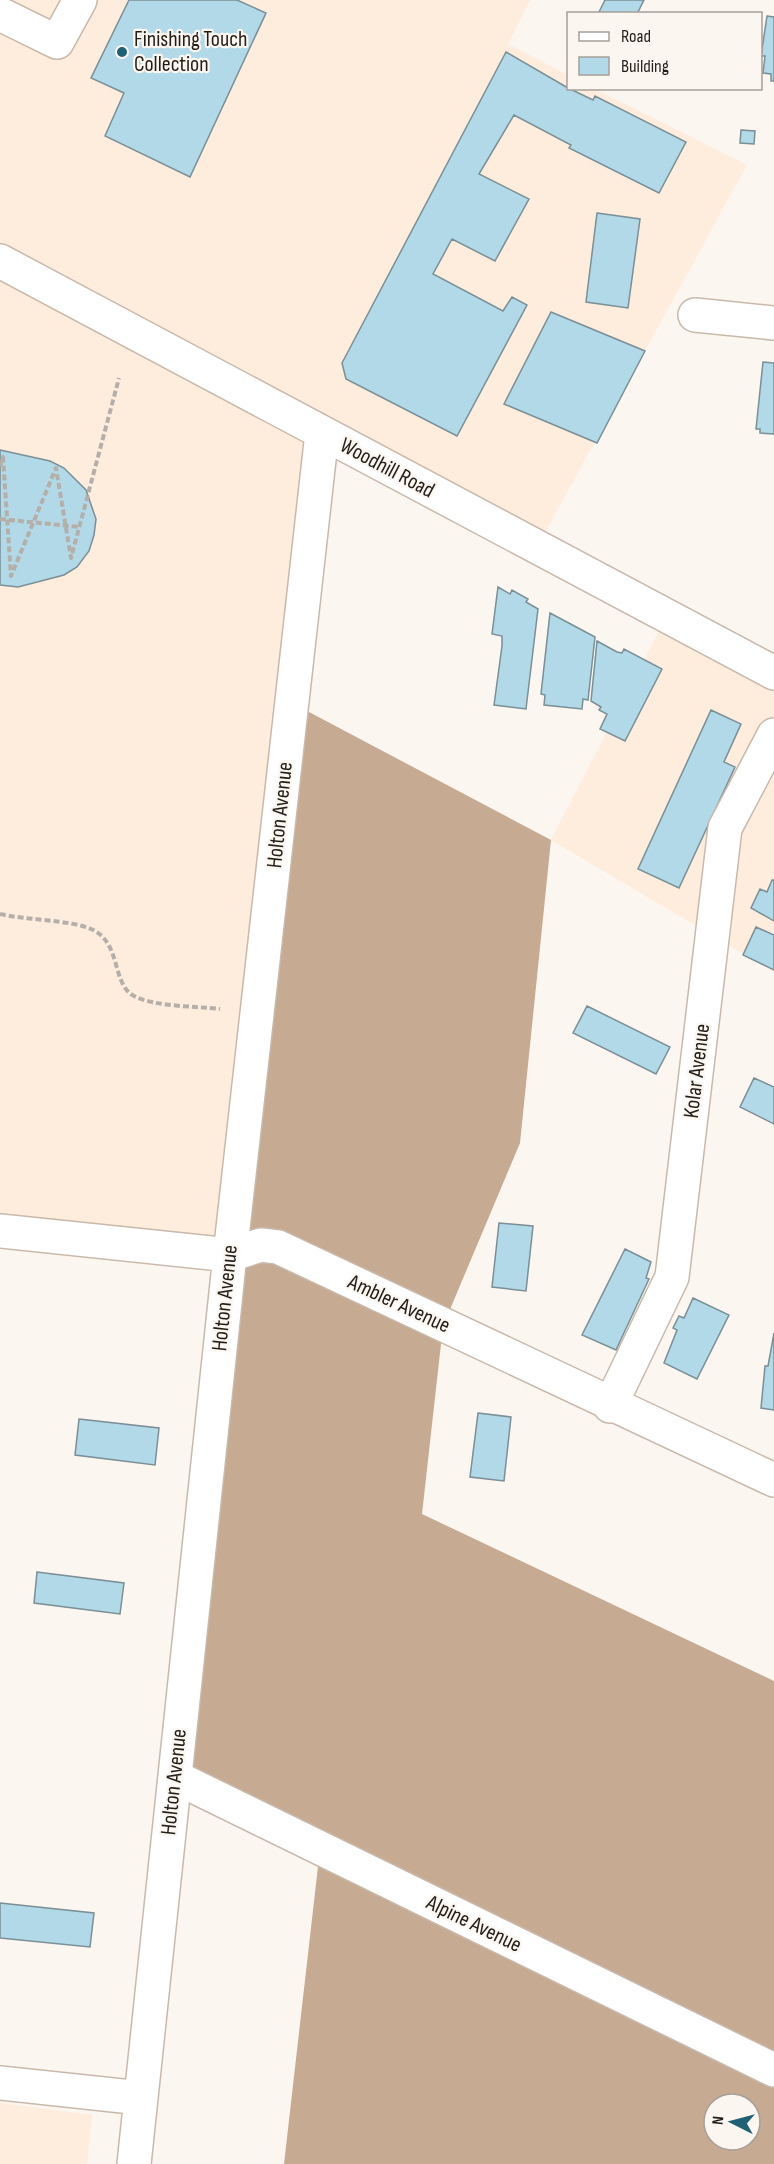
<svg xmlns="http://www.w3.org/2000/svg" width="774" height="2164" font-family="'Sofia Sans Condensed',sans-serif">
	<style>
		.built { fill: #feecdc }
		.forest { fill: #c6aa92; fill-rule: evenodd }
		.building { fill: #b1d9e7; stroke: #7a8f96; stroke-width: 1.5 }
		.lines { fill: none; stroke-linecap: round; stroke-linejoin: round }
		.minor-casing { stroke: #c9b9ab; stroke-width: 36 }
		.major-casing { stroke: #c9b9ab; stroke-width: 36 }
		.path { stroke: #b5afa9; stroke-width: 4; stroke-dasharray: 6 3; stroke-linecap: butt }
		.minor { stroke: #fff; stroke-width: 33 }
		.major { stroke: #fff; stroke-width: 33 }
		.poi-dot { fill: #1e6074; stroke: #fcf6f0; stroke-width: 2 }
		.labels { text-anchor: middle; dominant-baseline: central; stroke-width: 4.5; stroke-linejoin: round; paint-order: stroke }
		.poi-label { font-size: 22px; fill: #231d18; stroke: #fcf6f0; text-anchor: start }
		.street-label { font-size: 22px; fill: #231d18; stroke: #fcf6f0 }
	</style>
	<rect width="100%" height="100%" fill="#fcf6f0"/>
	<path class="built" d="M0 0H530L508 44 568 75V88L595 89 747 165 537 547 322 433 230 1255 0 1231Z
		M667 616 774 673V972L551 840Z
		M0 2103 92 2115 87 2164H0Z"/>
	<path class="forest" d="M292 703 551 840 520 1143 443 1326 422 1514 774 1681V2164H284L320 1849 175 1777ZM714 2104H750V2140H714Z"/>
	<path class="building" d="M129 0H237L266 13 190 177 105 136 124 93 91 78Z
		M605 0H644L637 14H598Z
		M767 16 774 17V81H771V74L763 73 765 56H761Z
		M506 52 568 88 593 100 595 96 686 142 659 193 569 148 571 145 514 115 479 174 529 199 495 261 452 239 433 274 503 311 512 297 527 305 457 436 346 379 342 363Z
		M741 130 755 131 754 144 740 143Z
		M597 213 640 219 628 308 586 302Z
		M551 312 645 351 597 443 504 404Z
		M763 362 774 363V434L760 433V429H756Z
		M0 450 50 461 64 468 86 490 96 519 94 535 89 551 77 567 64 575 18 587 0 585Z
		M498 587 510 594 512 590 528 599 526 602 538 609 526 709 494 705 502 646V636L492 634Z
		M550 613 595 637 588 700 583 699 582 709 544 705 545 695 541 694Z
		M597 641 617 652 622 653 624 649 662 669 625 741 600 729 607 714 599 710 601 707 591 701Z
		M711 710 741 724 724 762 735 767 679 888 638 869Z
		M772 880H774V921L751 908 760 889 767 892Z
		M756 927 774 935V970L743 955Z
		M587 1006 670 1047 656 1074 573 1033Z
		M754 1078 774 1087V1124L740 1107Z
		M499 1223 533 1226 526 1291 492 1287Z
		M625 1249 651 1262 646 1278 649 1279 616 1350 582 1335Z
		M693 1298 729 1315 697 1379 664 1363 677 1330 673 1328 679 1316 684 1318Z
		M774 1333V1410L761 1408 765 1366H768Z
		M478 1413 511 1417 504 1481 470 1477Z
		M79 1419 159 1428 155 1465 75 1455Z
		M37 1572 124 1583 120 1614 34 1603Z
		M0 1903 94 1913 90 1947 0 1938Z"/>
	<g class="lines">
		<g class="minor-casing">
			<path id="minor" d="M0 14 57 42 80 0
				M695 315 774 323
				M0 1231 230 1255 261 1245 278 1247 774 1480
				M610 1406 672 1277 725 828 774 735
				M175 1777 774 2070
				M0 2083 141 2098
				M134 2164 230 1255 322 433"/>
		</g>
		<g class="major-casing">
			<path id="major" d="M0 261 774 673"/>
		</g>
		<path class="path" d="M0 466 3 457 11 576 56 468 71 558 119 378
			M0 519 80 527
			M0 914C25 920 71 920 91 929 122 942 111 984 134 996 155 1007 195 1006 220 1009"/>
		<use href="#minor" class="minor"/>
		<use href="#major" class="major"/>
	</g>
	<circle class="poi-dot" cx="122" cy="52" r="6"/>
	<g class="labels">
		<g class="poi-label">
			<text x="134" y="39">Finishing Touch<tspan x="134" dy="25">Collection</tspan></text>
		</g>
		<g class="street-label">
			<text transform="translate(387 468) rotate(28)">Woodhill Road</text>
			<text transform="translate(280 815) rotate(-84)">Holton Avenue</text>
			<text transform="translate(697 1071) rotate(-83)">Kolar Avenue</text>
			<text transform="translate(225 1298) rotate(-84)">Holton Avenue</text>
			<text transform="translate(399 1304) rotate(25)">Ambler Avenue</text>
			<text transform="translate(174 1782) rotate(-84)">Holton Avenue</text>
			<text transform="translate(474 1924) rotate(26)">Alpine Avenue</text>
		</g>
	</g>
	<rect x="567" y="12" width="195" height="78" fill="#fcf6f0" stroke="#a59f9a" stroke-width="1.5"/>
	<rect x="579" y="32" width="30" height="9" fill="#ffffff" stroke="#a59f9a" stroke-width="1.5"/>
	<text x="621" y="42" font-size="18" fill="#231d18">Road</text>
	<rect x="579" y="57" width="30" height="18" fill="#b1d9e7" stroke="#a59f9a" stroke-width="1.5"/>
	<text x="621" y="72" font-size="18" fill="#231d18">Building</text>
	<g transform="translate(732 2122) rotate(276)"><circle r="28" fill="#fcf6f0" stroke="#a59f9a" stroke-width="1.5"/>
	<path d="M0-4.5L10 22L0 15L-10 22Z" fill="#1e6074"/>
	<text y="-9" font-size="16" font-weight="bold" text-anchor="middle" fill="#231d18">N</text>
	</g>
</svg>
